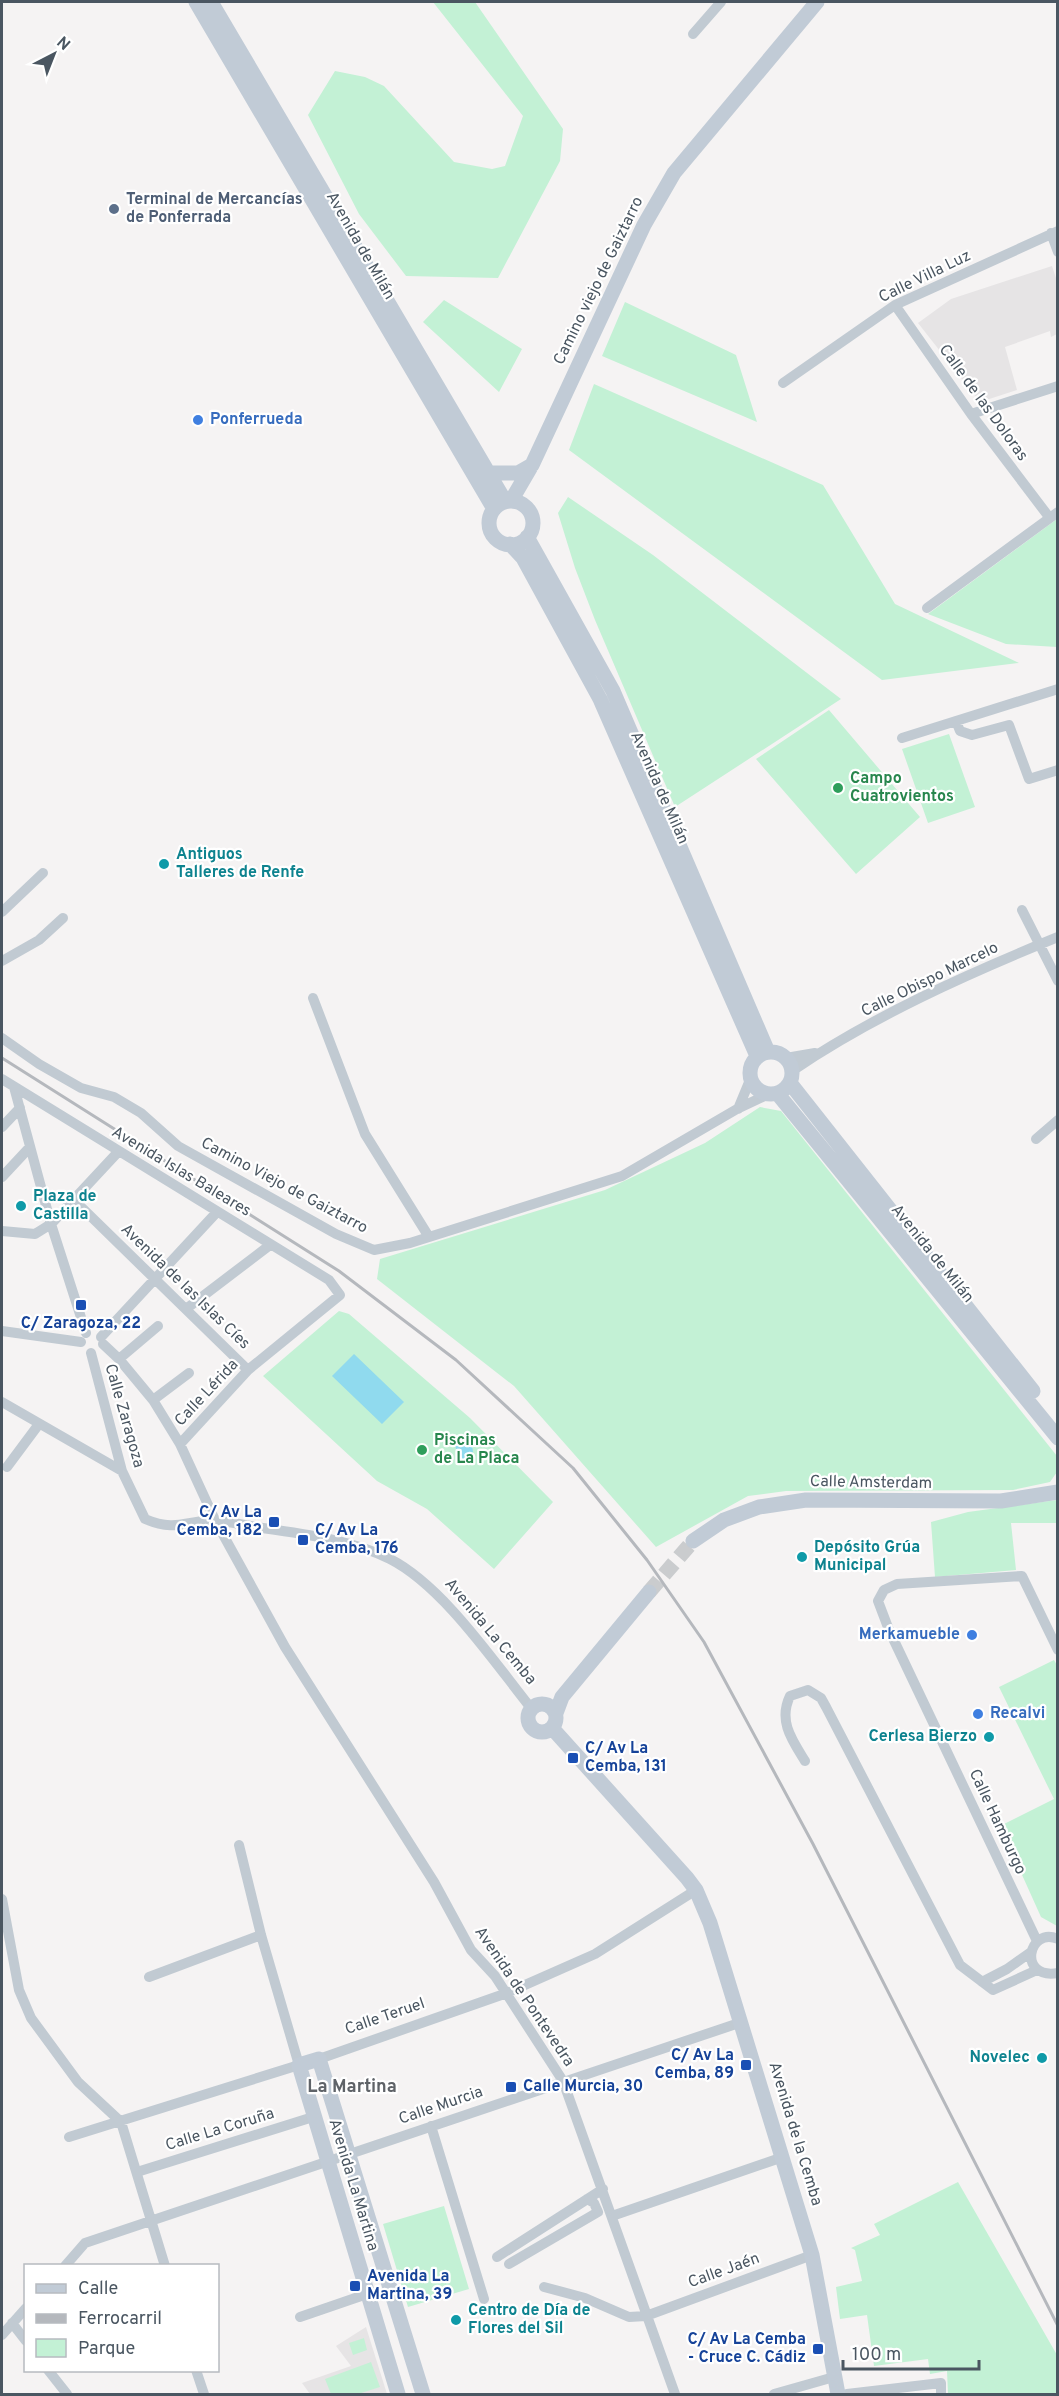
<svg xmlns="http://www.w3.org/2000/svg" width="1059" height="2396" font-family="Overpass,sans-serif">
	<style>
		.education { fill: #e6e4e5 }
		.green { fill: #c3f1d5 }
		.water { fill: #90daee }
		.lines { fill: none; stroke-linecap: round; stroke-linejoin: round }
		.secondary-tunnel { stroke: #caccce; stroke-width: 15; stroke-dasharray: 15 8; stroke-linecap: butt }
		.street { stroke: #c1cad2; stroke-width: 10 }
		.secondary { stroke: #c1cbd6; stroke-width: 15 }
		.rail { stroke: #b5b8bd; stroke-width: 3 }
		.service-dot { fill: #5c6f8a; stroke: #fff; stroke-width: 2 }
		.shop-dot { fill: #3f7fe0; stroke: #fff; stroke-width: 2 }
		.leisure-dot { fill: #2e9e5b; stroke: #fff; stroke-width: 2 }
		.culture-dot { fill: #0f9aa8; stroke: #fff; stroke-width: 2 }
		.transit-dot { fill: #1a4fb4; stroke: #fff; stroke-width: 2 }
		.labels { text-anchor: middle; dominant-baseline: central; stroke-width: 4.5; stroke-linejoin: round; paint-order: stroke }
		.service-label { font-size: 16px; font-weight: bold; fill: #4e5e75; stroke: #fff; text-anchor: start }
		.street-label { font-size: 16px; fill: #4a5661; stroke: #fff }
		.shop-label { font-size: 16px; font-weight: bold; fill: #366cbe; stroke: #fff; text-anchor: start }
		.leisure-label { font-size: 16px; font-weight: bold; fill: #27864d; stroke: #fff; text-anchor: start }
		.culture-label { font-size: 16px; font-weight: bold; fill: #0d838f; stroke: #fff; text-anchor: start }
		.transit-label { font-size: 16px; font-weight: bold; fill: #164399; stroke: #fff; text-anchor: start }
		.neighbourhood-label { font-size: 18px; font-weight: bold; fill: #5f6368; stroke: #fff }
	</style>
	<rect width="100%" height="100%" fill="#f5f3f3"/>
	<path class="education" d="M1052 266 1057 281V334L1051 337 1050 331 1005 347 1017 390 980 402 918 323 951 299Z
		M366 2327 387 2394H310L302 2383 351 2366 336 2346Z"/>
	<path class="green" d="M433 2H475L563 129 560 161 498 278 406 276 359 214 308 115 335 71 365 77 384 86 454 162 492 169 505 166 523 116Z
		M444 300 522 349 499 392 423 322Z
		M625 302 736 355 757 422 602 356Z
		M594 384 823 485 895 604 1019 663 882 680 569 450Z
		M568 497 653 555 841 699 675 807 595 620 575 568 558 513Z
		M1057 519V647L1006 644 928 614Z
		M829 710 920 817 856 874 756 759Z
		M949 734 975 807 928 823 902 749Z
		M760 1107 781 1111 1057 1456V1472L1050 1482 1013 1490 786 1491 748 1496 656 1547 514 1386 377 1279 380 1259 605 1190 705 1143Z
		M339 1311 349 1314 470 1418 553 1502 494 1569 427 1509 377 1481 263 1376Z
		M1057 1500V1526L1056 1523H1011L1016 1570 935 1577 931 1522 968 1512Z
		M1054 1660 1058 1667 1057 1926 1041 1917 1000 1826 1054 1799 999 1687Z
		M958 2182 1057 2355V2394H948L947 2371 930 2374 928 2359 874 2366 867 2315 840 2319 836 2287 862 2281 855 2250 851 2248 880 2235 874 2224Z
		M444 2206 469 2289 408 2307 383 2224Z
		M364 2338 367 2350 353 2355 349 2343Z
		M371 2362 380 2387 358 2394H331L325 2379Z"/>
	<path class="water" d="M354 1354 404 1402 382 1424 332 1376Z
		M453 1439 472 1445 473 1452 469 1460 465 1461 458 1455Z"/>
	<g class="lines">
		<path class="secondary-tunnel" d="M649 1592 693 1541"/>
		<path class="street" d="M693 34 721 2
			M1051 233 1058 252
			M895 305 971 414 1049 517
			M783 383 895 305 1058 231
			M971 414 1058 386
			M927 608 1058 512
			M956 721 960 731 972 735 1009 725 1029 779 1058 770
			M902 738 1058 689
			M1022 910 1058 981
			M2 912 43 873
			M2 961 39 940 63 918
			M313 998 365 1134 429 1237
			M2 1038 39 1064 81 1088 114 1097 141 1113 178 1146 336 1234 374 1250 410 1243 622 1176 737 1109 769 1094
			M786 1058 815 1053
			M792 1071C873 1016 967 974 1058 937
			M2 1079 329 1280 340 1295 248 1370 180 1444
			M14 1087 51 1224 86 1333
			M738 1109 750 1080
			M2 1127 20 1108
			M1036 1139 1058 1120
			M2 1177 30 1147
			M74 1200 248 1370
			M2 1231 35 1234 51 1224 118 1152
			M186 1309 270 1245
			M2 1331 81 1342
			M101 1337 217 1212
			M103 1344 119 1359 153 1400 180 1444 215 1520 285 1647 434 1882 471 1950 495 1976 563 2081 675 2394
			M91 1353 122 1471 145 1519C179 1533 186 1519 216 1521 225 1521 235 1523 244 1525 291 1533 347 1537 390 1559 443 1586 494 1662 531 1708
			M119 1359 158 1326
			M153 1400 189 1373
			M2 1402 122 1471
			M7 1467 39 1424
			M805 1761C792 1740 778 1721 790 1696L808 1690 821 1698 826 1707 960 1965 993 1990 1037 1970
			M2 1899 19 1990 31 2018 78 2082 121 2122 165 2266
			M1058 1939C1028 1926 1017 1980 1058 1973
			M1037 1941 889 1630 878 1601 884 1590 897 1584 1022 1576 1058 1650
			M149 1977 261 1935
			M982 1982 1007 1969 1031 1952
			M319 2059 507 1993 595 1954 696 1890
			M431 2126 484 2299
			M69 2137 299 2065 261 1935 239 1845
			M137 2172 313 2117
			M612 2216 783 2157
			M497 2257 603 2189
			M509 2264 598 2212 594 2203 587 2199
			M65 2266 85 2243 742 2022
			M544 2287 585 2298 629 2317 646 2316 812 2255
			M300 2317 367 2294
			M12 2323 26 2341
			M2 2335 26 2308
			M48 2370 67 2394
			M196 2370 204 2394
			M774 2394 834 2377
			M847 2394 941 2383V2394"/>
		<path class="secondary" d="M196 2 494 509
			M211 2 505 501
			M488 473H518L532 465
			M511 501 532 465 644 225 674 173 817 2
			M489 523a22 22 0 1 1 44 0a22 22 0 1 1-44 0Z
			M527 537 613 691 768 1052
			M510 544 523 558 600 699 757 1056
			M750 1073a21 21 0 1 1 42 0a21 21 0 1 1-42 0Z
			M790 1083 1033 1391
			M777 1093 1058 1438
			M693 1541 724 1520 759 1507 806 1500 1001 1501 1058 1492
			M528 1718a14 14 0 1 1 28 0a14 14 0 1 1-28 0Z
			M556 1713 562 1697 649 1592
			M552 1728 687 1878 696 1890 710 1923 812 2255 838 2394
			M398 2394 299 2065 319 2059 423 2394"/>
		<path class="rail" d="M2 1058 339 1271 456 1360 573 1468 647 1560 704 1642 813 1844 1058 2326"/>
	</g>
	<circle class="service-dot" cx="114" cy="209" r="6"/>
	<g class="shop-dot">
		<circle cx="198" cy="420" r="6"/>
		<circle cx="972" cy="1635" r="6"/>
		<circle cx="978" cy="1714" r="6"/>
	</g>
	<g class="leisure-dot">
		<circle cx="838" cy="788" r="6"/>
		<circle cx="422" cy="1450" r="6"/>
	</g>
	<g class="culture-dot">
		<circle cx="164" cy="864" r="6"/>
		<circle cx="21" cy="1206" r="6"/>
		<circle cx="802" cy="1557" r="6"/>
		<circle cx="989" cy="1737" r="6"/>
		<circle cx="1042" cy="2058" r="6"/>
		<circle cx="456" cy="2320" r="6"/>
	</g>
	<g class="transit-dot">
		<rect x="75" y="1299" width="12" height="12" rx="3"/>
		<rect x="268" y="1516" width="12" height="12" rx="3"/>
		<rect x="297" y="1534" width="12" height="12" rx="3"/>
		<rect x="567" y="1752" width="12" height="12" rx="3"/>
		<rect x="740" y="2059" width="12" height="12" rx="3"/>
		<rect x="505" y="2081" width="12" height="12" rx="3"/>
		<rect x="349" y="2280" width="12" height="12" rx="3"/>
		<rect x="812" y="2343" width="12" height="12" rx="3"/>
	</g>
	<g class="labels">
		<g class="service-label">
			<text x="126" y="200">Terminal de Mercancías<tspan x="126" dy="18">de Ponferrada</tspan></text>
		</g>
		<g class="street-label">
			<text transform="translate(360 246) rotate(60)">Avenida de Milán</text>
			<text transform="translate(925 277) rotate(-26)">Calle Villa Luz</text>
			<text transform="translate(599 281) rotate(-64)">Camino viejo de Gaiztarro</text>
			<text transform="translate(983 403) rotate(54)">Calle de las Doloras</text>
			<text transform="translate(659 788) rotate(66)">Avenida de Milán</text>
			<text transform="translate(930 980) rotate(-26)">Calle Obispo Marcelo</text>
			<text transform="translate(181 1172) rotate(31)">Avenida Islas Baleares</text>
			<text transform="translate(284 1186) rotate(28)">Camino Viejo de Gaiztarro</text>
			<text transform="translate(932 1254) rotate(51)">Avenida de Milán</text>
			<text transform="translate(185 1287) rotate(44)">Avenida de las Islas Cíes</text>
			<text transform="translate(207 1393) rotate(-47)">Calle Lérida</text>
			<text transform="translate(124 1416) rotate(74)">Calle Zaragoza</text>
			<text transform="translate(871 1483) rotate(1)">Calle Amsterdam</text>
			<text transform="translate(490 1632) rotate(50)">Avenida La Cemba</text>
			<text transform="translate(997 1822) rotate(65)">Calle Hamburgo</text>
			<text transform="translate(524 1997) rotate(56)">Avenida de Pontevedra</text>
			<text transform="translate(385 2017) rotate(-19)">Calle Teruel</text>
			<text transform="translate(441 2106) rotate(-19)">Calle Murcia</text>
			<text transform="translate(220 2130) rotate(-17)">Calle La Coruña</text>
			<text transform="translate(795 2134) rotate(73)">Avenida de la Cemba</text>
			<text transform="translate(353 2185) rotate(73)">Avenida La Martina</text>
			<text transform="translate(724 2271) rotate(-20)">Calle Jaén</text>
		</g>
		<g class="shop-label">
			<text x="210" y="420">Ponferrueda</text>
			<text x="960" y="1635" text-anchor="end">Merkamueble</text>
			<text x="990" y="1714">Recalvi</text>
		</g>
		<g class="leisure-label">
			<text x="850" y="779">Campo<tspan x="850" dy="18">Cuatrovientos</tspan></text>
			<text x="434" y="1441">Piscinas<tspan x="434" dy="18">de La Placa</tspan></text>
		</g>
		<g class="culture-label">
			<text x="176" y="855">Antiguos<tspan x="176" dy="18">Talleres de Renfe</tspan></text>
			<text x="33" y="1197">Plaza de<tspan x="33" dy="18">Castilla</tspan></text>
			<text x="814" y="1548">Depósito Grúa<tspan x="814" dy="18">Municipal</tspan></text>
			<text x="977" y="1737" text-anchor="end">Cerlesa Bierzo</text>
			<text x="1030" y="2058" text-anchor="end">Novelec</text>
			<text x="468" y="2311">Centro de Día de<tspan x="468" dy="18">Flores del Sil</tspan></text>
		</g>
		<g class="transit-label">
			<text x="81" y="1324" text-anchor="middle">C/ Zaragoza, 22</text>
			<text x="262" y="1513" text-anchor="end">C/ Av La<tspan x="262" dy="18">Cemba, 182</tspan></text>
			<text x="315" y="1531">C/ Av La<tspan x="315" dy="18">Cemba, 176</tspan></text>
			<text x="585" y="1749">C/ Av La<tspan x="585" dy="18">Cemba, 131</tspan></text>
			<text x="734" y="2056" text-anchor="end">C/ Av La<tspan x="734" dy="18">Cemba, 89</tspan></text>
			<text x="523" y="2087">Calle Murcia, 30</text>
			<text x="367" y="2277">Avenida La<tspan x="367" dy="18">Martina, 39</tspan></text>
			<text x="806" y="2340" text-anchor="end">C/ Av La Cemba<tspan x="806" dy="18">- Cruce C. Cádiz</tspan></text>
		</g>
		<g class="neighbourhood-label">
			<text x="352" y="2087">La Martina</text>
		</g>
	</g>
	<rect width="1059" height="2396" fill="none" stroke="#4a5661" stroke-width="6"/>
	<rect x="24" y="2264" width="195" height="108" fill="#ffffff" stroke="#b7bbc0" stroke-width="1.5"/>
	<rect x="36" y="2284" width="30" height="9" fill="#c1cbd6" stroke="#b7bbc0" stroke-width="1.5"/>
	<text x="78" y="2294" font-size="18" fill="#4a5661">Calle</text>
	<rect x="36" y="2314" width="30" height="9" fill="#b5b8bd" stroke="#b7bbc0" stroke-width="1.5"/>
	<text x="78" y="2324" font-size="18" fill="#4a5661">Ferrocarril</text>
	<rect x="36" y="2339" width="30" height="18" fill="#c3f1d5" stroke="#b7bbc0" stroke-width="1.5"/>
	<text x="78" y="2354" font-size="18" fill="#4a5661">Parque</text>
	<g transform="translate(54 54) rotate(42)" stroke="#ffffff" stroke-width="4.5" paint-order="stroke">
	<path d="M0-4.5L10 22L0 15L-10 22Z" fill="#4a5661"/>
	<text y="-9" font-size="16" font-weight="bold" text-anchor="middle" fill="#4a5661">N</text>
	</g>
	<path d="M843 2360v9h136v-9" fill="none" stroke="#4a5661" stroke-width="3"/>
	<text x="852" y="2360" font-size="18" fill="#4a5661" stroke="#ffffff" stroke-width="4.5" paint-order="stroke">100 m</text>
</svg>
